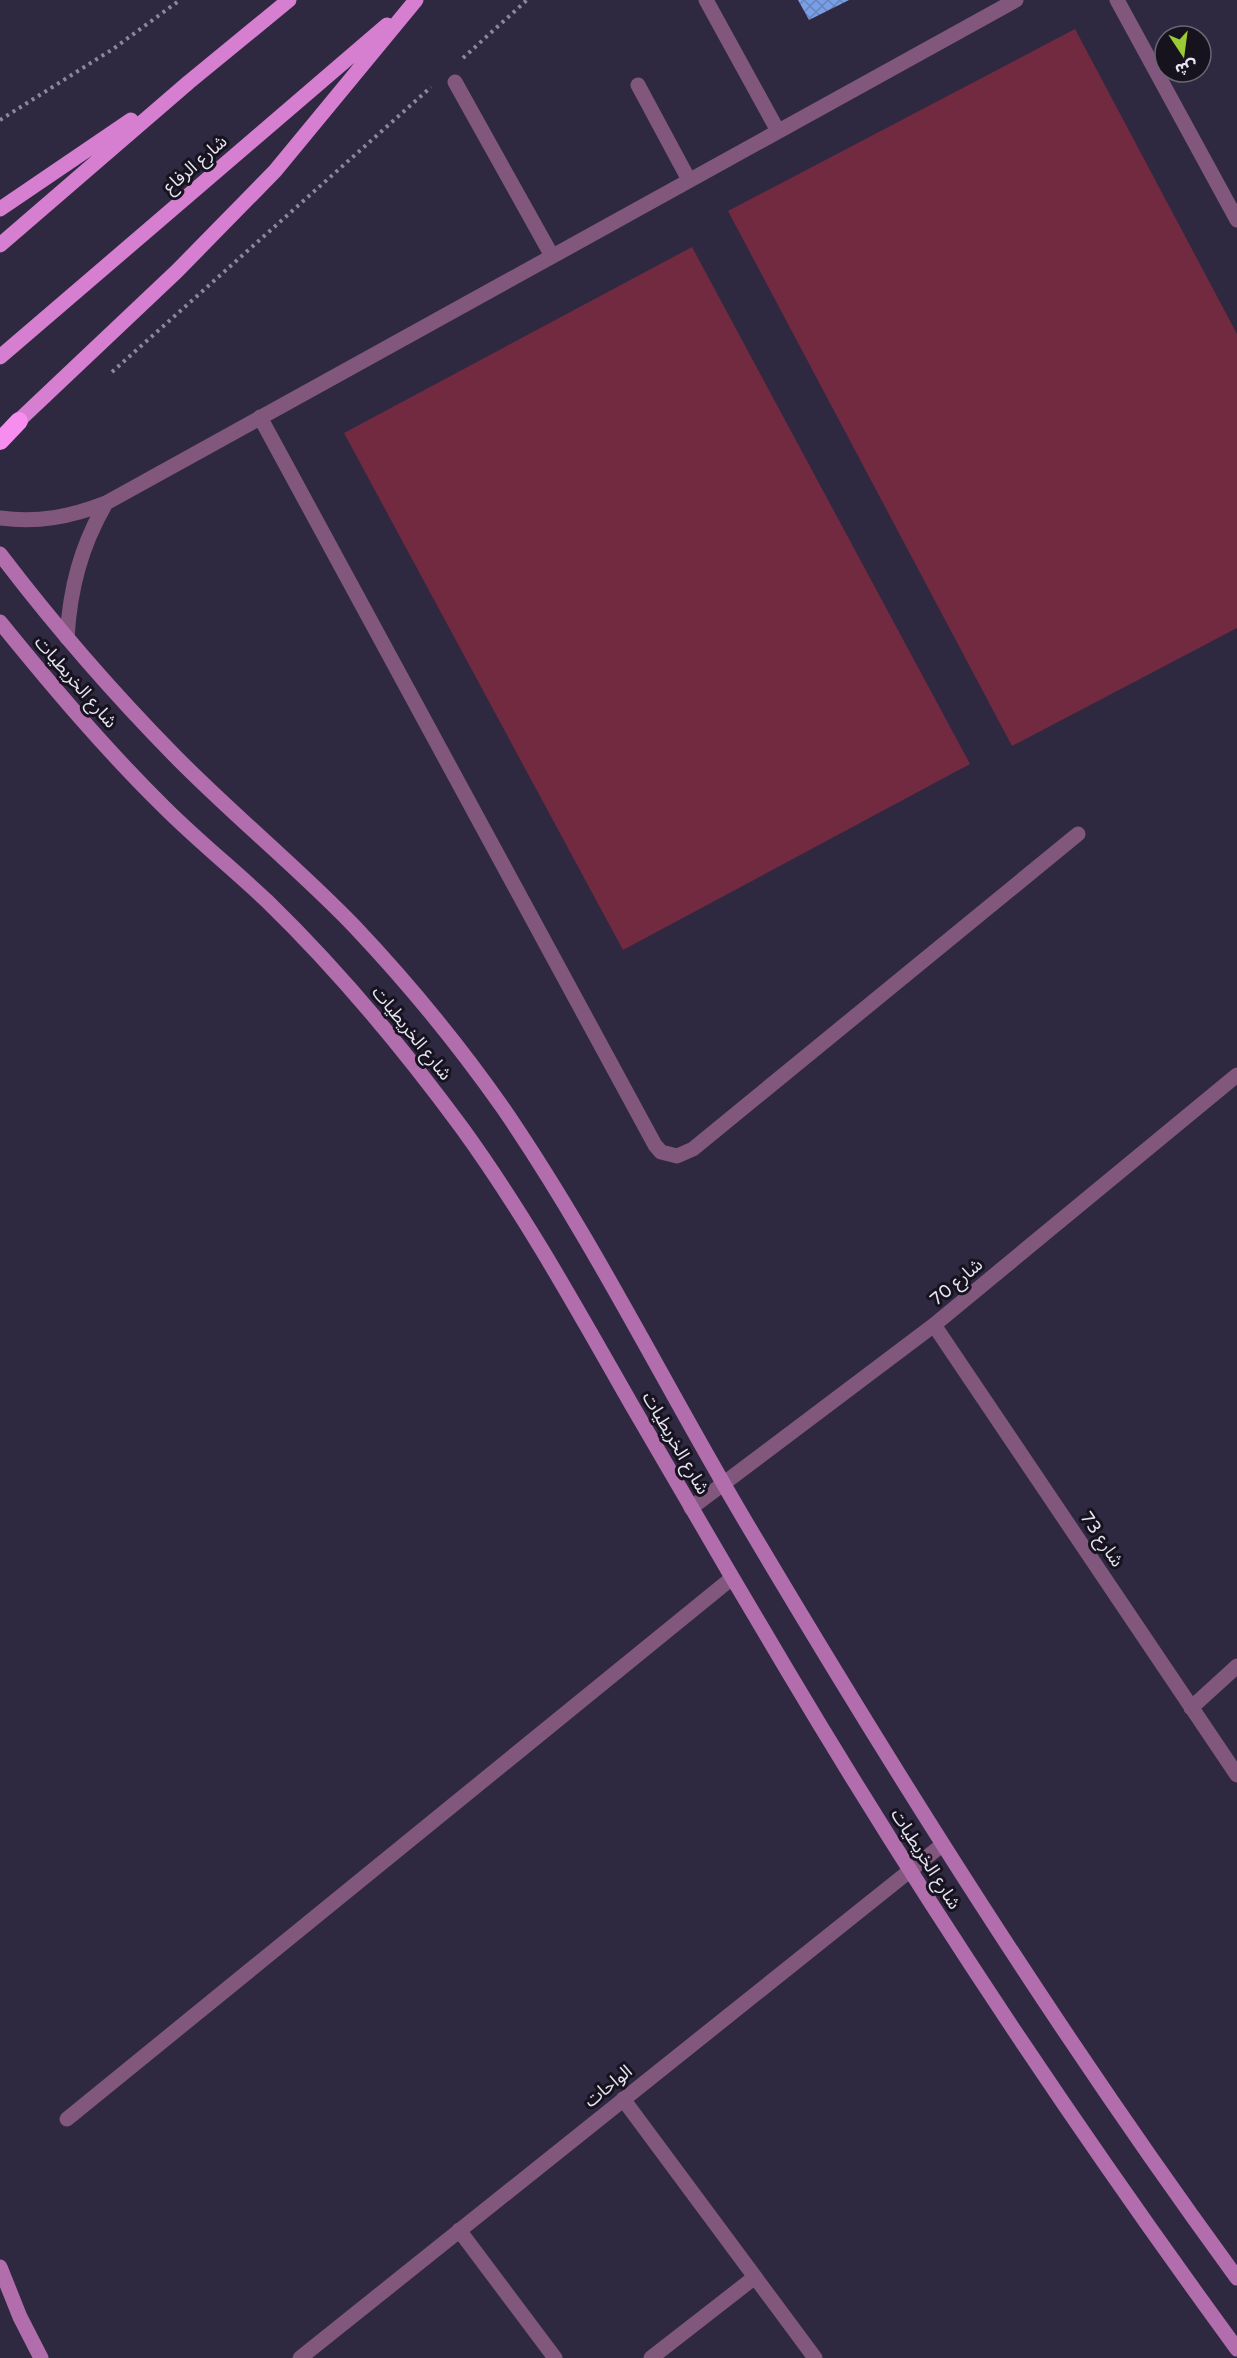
<svg xmlns="http://www.w3.org/2000/svg" width="1237" height="2358" font-family="'Varela Round','Noto Sans Arabic',sans-serif">
	<style>
		.green { fill: #712a40 }
		.building { fill: url(#building-cross-hatch) }
		.lines { fill: none; stroke-linecap: round; stroke-linejoin: round }
		.path { stroke: #8c879b; stroke-width: 4; stroke-dasharray: 3 4.5; stroke-linecap: butt }
		.lane { stroke: #82577e; stroke-width: 15 }
		.street { stroke: #82577e; stroke-width: 15 }
		.secondary { stroke: #b16dac; stroke-width: 15 }
		.primary { stroke: #d67ecf; stroke-width: 15 }
		.highway { stroke: #f78def; stroke-width: 18 }
		.labels { text-anchor: middle; dominant-baseline: central; stroke-width: 6; stroke-linejoin: round; paint-order: stroke }
		.street-label { font-size: 18px; fill: #e6e3f3; stroke: #16131e }
	</style>
	<defs>
		<pattern id="building-cross-hatch" width="8" height="8" patternUnits="userSpaceOnUse" patternTransform="scale(1.5)"><rect width="8" height="8" fill="#789fe7"/><path d="M0 0l8 8M0 8l8-8" fill="none" stroke="#6984b8"/></pattern>
	</defs>
	<rect width="100%" height="100%" fill="#2f2841"/>
	<path class="green" d="M1075 29 1237 334V628L1012 746 728 211Z
		M692 247 970 764 623 950 344 433Z"/>
	<path class="building" d="M798 0H849L809 20Z"/>
	<g class="lines">
		<path class="path" d="M463 58 527 0
			M0 120 113 49 180 0
			M112 372 431 87"/>
		<path class="lane" d="M706 0 778 131
			M1117 0 1237 220
			M455 82 552 256
			M638 85 689 180
			M260 417 655 1145 661 1152 677 1156 693 1149 1078 834
			M0 518C38 523 70 517 106 503L1016 0
			M67 638C70 588 81 546 106 503
			M67 2119 732 1578"/>
		<path class="street" d="M934 1325 1237 1775
			M691 1508 934 1325 1237 1075
			M1191 1708 1237 1666
			M623 2099 815 2358
			M459 2230 555 2358
			M300 2358 942 1845
			M651 2358 755 2277"/>
		<path class="secondary" d="M0 554C54 625 113 693 175 756 233 815 297 867 354 926 408 983 458 1044 503 1108 594 1241 665 1386 747 1524 900 1782 1060 2036 1237 2278
			M0 622C52 686 105 749 164 807 197 840 233 869 267 901 338 970 403 1048 462 1128 525 1215 577 1309 630 1402 682 1492 734 1581 787 1670 926 1904 1077 2130 1237 2349
			M0 2267 20 2317 41 2358"/>
		<path class="primary" d="M0 209 131 120
			M0 245 189 82 289 0
			M0 357 387 25
			M12 427 177 271 275 171 416 0"/>
		<path class="highway" d="M0 441 19 421"/>
	</g>
	<g class="labels">
		<g class="street-label">
			<text transform="translate(195 164) rotate(-41)">شارع الرفاع</text>
			<text transform="translate(76 682) rotate(49)">شارع الخريطيات</text>
			<text transform="translate(412 1033) rotate(51)">شارع الخريطيات</text>
			<text transform="translate(956 1282) rotate(-40)">شارع 70</text>
			<text transform="translate(676 1443) rotate(60)">شارع الخريطيات</text>
			<text transform="translate(1102 1539) rotate(56)">شارع 73</text>
			<text transform="translate(926 1859) rotate(58)">شارع الخريطيات</text>
			<text transform="translate(608 2086) rotate(-39)">الواحات</text>
		</g>
	</g>
	<g transform="translate(1183 54) rotate(167)"><circle r="28" fill="#16131e" stroke="#696673" stroke-width="1.5"/>
	<path d="M0-4.5L10 22L0 15L-10 22Z" fill="#9acb35"/>
	<text y="-9" font-size="16" font-weight="bold" text-anchor="middle" fill="#e6e3f3">ش</text>
	</g>
</svg>
